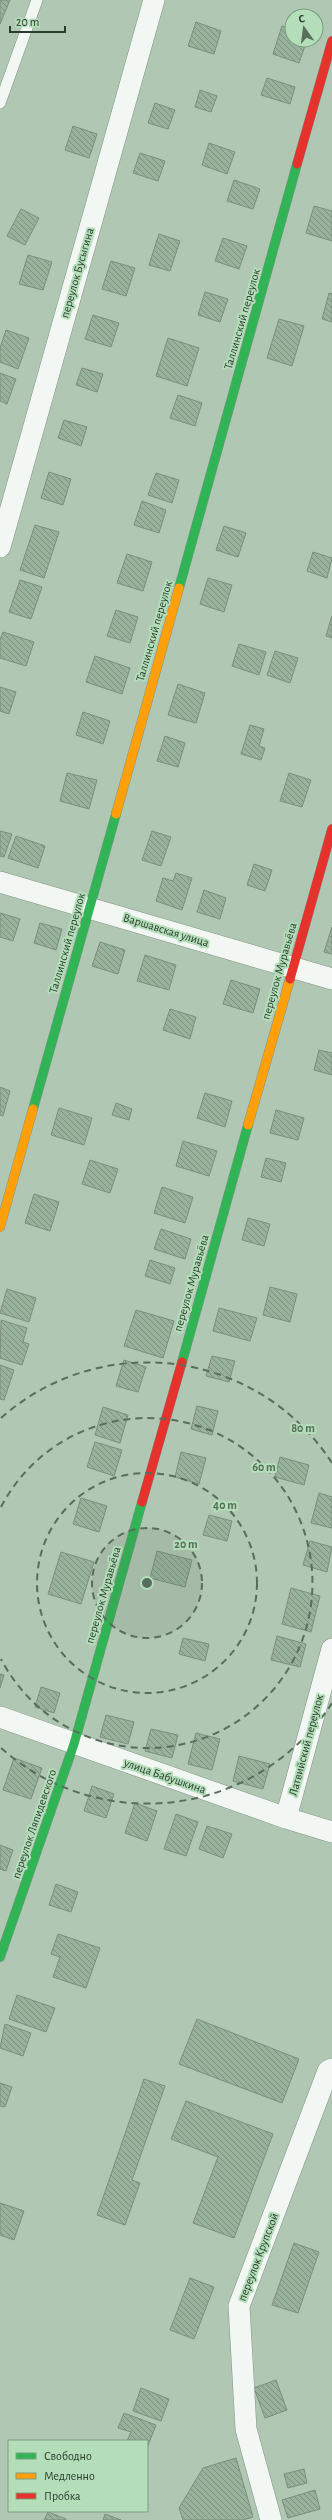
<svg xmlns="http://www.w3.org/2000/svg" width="332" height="2520" font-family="'Alegreya Sans',sans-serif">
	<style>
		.building { fill: url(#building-back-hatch); stroke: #7c8e7e }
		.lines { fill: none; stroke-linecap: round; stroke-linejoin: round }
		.lane-casing { stroke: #829585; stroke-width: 12 }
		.street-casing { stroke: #829585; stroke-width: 22 }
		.fast-casing { stroke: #829585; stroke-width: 10 }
		.slow-casing { stroke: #829585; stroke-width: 10 }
		.jam-casing { stroke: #829585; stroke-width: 10 }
		.lane { stroke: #f3f7f4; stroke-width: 11 }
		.street { stroke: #f3f7f4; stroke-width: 21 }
		.fast { stroke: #30b455; stroke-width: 9 }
		.slow { stroke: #ff9f0a; stroke-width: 9 }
		.jam { stroke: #e5322d; stroke-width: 9 }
		.ring { fill: none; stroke: #596d5c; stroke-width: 2; stroke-dasharray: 7 5 }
		.labels { text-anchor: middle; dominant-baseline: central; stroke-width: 4; stroke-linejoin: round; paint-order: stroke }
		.street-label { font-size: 12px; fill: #2a3c2d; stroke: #b3deb9 }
		.centre { fill: #596d5c; stroke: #b3deb9; stroke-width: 2 }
		.ring-label { font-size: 12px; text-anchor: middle; font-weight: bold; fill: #596d5c; stroke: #b3deb9; stroke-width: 4; stroke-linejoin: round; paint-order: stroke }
	</style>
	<defs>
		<pattern id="building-back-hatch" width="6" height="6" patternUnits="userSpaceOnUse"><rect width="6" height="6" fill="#98b29c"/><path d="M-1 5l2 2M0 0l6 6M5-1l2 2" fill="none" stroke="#7c9280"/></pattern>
	</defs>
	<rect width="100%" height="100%" fill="#b0c7b3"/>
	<path class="building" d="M0 0H10L0 24Z
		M196 22 221 31 214 54 188 46Z
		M282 26 292 29V40H307L299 63 273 54Z
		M267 78 295 87 290 104 261 95Z
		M200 90 217 96 211 112 195 107Z
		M155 103 175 110 168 129 148 123Z
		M73 126 97 134 89 158 65 150Z
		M209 143 235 152 227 174 202 165Z
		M140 153 165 161 158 181 133 173Z
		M234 180 260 189 253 209 227 201Z
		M314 206 332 211V241L306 233Z
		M21 209 39 218 25 245 7 236Z
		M159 234 180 241 170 271 149 265Z
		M223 238 247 246 239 269 215 261Z
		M28 255 52 262 43 290 19 284Z
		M111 261 135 268 126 296 102 289Z
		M205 292 228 299 220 322 198 315Z
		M329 293 332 294V322L322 319Z
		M93 315 119 323 111 347 85 339Z
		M279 319 304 326 292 366 267 358Z
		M6 330 29 338 18 369 0 362V348Z
		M168 338 199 348 187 386 156 376Z
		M82 368 103 374 97 392 76 385Z
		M0 373 16 379 7 404 0 401Z
		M178 395 202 403 195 426 170 418Z
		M64 420 87 427 81 446 58 438Z
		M49 472 71 479 63 505 41 498Z
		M156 473 179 480 172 503 148 495Z
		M142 501 166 510 159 533 134 525Z
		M35 525 59 532 44 578 20 570Z
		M224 526 246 533 238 557 216 550Z
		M313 552 332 558 327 578 307 571Z
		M127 554 152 562 143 591 117 583Z
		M208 578 232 585 224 612 200 604Z
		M20 580 42 587 31 619 9 612Z
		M116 610 138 617 130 643 107 636Z
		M332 616V638L326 636Z
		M3 632 34 642 26 666 0 658V640Z
		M239 644 266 652 259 675 232 666Z
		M275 651 298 658 290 683 267 675Z
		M95 656 130 668 122 694 86 682Z
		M178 684 205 693 196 723 168 715Z
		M0 687 16 692 9 714 0 711Z
		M83 712 110 721 103 744 76 735Z
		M250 725 264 729 259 746 265 748 261 760 241 754Z
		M165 736 185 743 178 767 157 761Z
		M67 773 97 780 89 809 60 801Z
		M289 773 311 780 302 807 280 801Z
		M0 831 12 834 4 857 0 856Z
		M152 831 171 837 161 866 142 860Z
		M16 836 45 846 38 868 8 858Z
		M254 864 272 870 265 891 247 885Z
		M176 873 192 878 182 910 156 901 163 878 173 881Z
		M204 890 226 898 220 919 197 912Z
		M0 913 20 919 13 941 0 937Z
		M40 923 62 929 56 950 34 943Z
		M332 927V954L324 952Z
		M100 942 125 950 118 974 92 966Z
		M145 955 176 965 169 990 137 981Z
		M231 980 260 989 253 1013 223 1004Z
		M170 1009 196 1017 190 1039 163 1030Z
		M319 1050 332 1053V1075L314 1070Z
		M0 1087 10 1091 3 1116 0 1115Z
		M205 1093 232 1101 225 1127 197 1118Z
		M116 1103 132 1109 129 1120 112 1115Z
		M59 1108 92 1118 84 1145 51 1135Z
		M276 1110 304 1118 298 1140 270 1133Z
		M183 1141 217 1151 209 1176 176 1166Z
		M266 1158 286 1163 281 1182 261 1177Z
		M90 1160 118 1169 110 1193 82 1184Z
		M162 1187 193 1197 185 1223 154 1213Z
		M34 1194 59 1202 50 1231 25 1223Z
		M248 1218 270 1224 264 1246 242 1240Z
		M161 1229 191 1239 185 1259 154 1249Z
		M150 1260 175 1268 170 1284 145 1276Z
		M270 1287 297 1294 290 1322 263 1315Z
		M7 1289 36 1298 29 1322 0 1313Z
		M219 1308 257 1318 250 1341 213 1331Z
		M136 1310 174 1321 163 1358 124 1346Z
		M1 1320 27 1328 23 1342 29 1344 22 1365 0 1358Z
		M212 1356 235 1361 229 1382 206 1376Z
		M124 1360 146 1367 138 1392 116 1386Z
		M0 1365 14 1370 4 1400 0 1399Z
		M197 1406 218 1411 212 1435 191 1429Z
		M103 1407 128 1415 120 1443 95 1435Z
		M95 1442 122 1450 114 1476 87 1467Z
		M181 1452 206 1458 199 1484 175 1477Z
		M280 1457 309 1465 304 1485 275 1477Z
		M319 1493 332 1497V1528L311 1523Z
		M81 1498 107 1506 99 1532 73 1524Z
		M209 1515 232 1521 227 1541 203 1535Z
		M310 1541 332 1547 327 1572 303 1565Z
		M157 1551 192 1560 185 1587 150 1578Z
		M61 1552 94 1562 81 1604 48 1594Z
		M291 1588 320 1596 311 1632 282 1624Z
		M277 1636 306 1644 300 1667 271 1660Z
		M183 1638 209 1644 205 1661 179 1654Z
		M0 1674 4 1675 0 1688Z
		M41 1687 60 1693 54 1713 35 1707Z
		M106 1715 134 1722 128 1744 100 1737Z
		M151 1729 178 1735 172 1758 145 1751Z
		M196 1733 220 1739 212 1770 188 1764Z
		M239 1756 270 1764 263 1789 233 1781Z
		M14 1758 42 1768 31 1799 3 1790Z
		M92 1786 114 1794 106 1818 84 1811Z
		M135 1803 157 1811 147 1841 125 1833Z
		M176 1814 198 1822 186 1856 164 1849Z
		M207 1826 232 1834 223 1858 199 1849Z
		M0 1845 13 1850 6 1871 0 1869Z
		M56 1884 78 1892 71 1912 49 1905Z
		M58 1934 100 1948 86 1988 53 1977 60 1957 51 1954Z
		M17 1995 55 2008 46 2032 9 2019Z
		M197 2019 299 2059 282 2103 179 2064Z
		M5 2024 31 2033 23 2056 0 2048Z
		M144 2079 165 2086 132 2180 140 2183 125 2225 97 2215Z
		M0 2083 12 2087 5 2107 0 2106Z
		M186 2101 273 2134 234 2238 193 2223 218 2157 171 2139Z
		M0 2203 24 2211 14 2240 0 2235Z
		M294 2243 319 2252 298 2313 272 2305Z
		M190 2278 214 2287 194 2339 170 2330Z
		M276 2380 287 2410 265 2418 254 2388Z
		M141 2388 169 2399 161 2421 133 2411Z
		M124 2413 156 2425 147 2448V2441H127L131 2432 118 2428Z
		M236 2458 253 2517 243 2520H183L179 2508 203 2468Z
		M304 2469 307 2483 288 2488 284 2474Z
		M315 2490 320 2509 288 2518 282 2500Z
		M48 2512 66 2519V2520H44Z
		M105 2514 121 2520H103Z"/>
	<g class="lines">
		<g class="lane-casing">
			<path id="lane" d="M0 103 37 0"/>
		</g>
		<g class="street-casing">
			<path id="street" d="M0 547 154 0
				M0 882 332 979
				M0 1717 286 1818 332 1832
				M286 1818 332 1649
				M271 2520 246 2429 239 2306 328 2071 332 2069"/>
		</g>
		<g class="fast-casing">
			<path id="fast" d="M179 588 297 164
				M33 1109 116 814
				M182 1362 248 1125
				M0 1957 74 1744 142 1502"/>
		</g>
		<g class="slow-casing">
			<path id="slow" d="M116 814 179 588
				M248 1125 290 979
				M0 1227 33 1109"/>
		</g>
		<g class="jam-casing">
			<path id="jam" d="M297 164 332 41
				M290 979 332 829
				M142 1502 182 1362"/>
		</g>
		<use href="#lane" class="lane"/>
		<use href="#street" class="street"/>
		<use href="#fast" class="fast"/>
		<use href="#slow" class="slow"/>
		<use href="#jam" class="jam"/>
	</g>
	<circle cx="147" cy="1583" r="55" fill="#596d5c" fill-opacity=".12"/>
	<g class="ring">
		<circle cx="147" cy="1583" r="55"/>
		<circle cx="147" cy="1583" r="110"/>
		<path d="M1 1507A165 165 0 1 1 1 1659"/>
		<path d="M332 1703A220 220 0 0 1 1 1748M1 1418A220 220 0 0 1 332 1463"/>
	</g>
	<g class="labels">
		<g class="street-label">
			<text transform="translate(77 273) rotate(-74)">переулок Бусыгина</text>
			<text transform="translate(242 319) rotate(-74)">Таллинский переулок</text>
			<text transform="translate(154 631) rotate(-74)">Таллинский переулок</text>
			<text transform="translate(166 930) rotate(17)">Варшавская улица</text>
			<text transform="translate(67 943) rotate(-74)">Таллинский переулок</text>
			<text transform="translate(279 971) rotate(-74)">переулок Муравьёва</text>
			<text transform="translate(191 1283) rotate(-74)">переулок Муравьёва</text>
			<text transform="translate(103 1595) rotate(-74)">переулок Муравьёва</text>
			<text transform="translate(306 1745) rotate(-75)">Латвийский переулок</text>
			<text transform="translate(165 1776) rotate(19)">улица Бабушкина</text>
			<text transform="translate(34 1824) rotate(-71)">переулок Ляпидевского</text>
			<text transform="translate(258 2257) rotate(-69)">переулок Крупской</text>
		</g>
	</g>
	<circle cx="147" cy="1583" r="6" class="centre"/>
	<g class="ring-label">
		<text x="303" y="1432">80 m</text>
		<text x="264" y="1471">60 m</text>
		<text x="225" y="1509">40 m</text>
		<text x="186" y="1548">20 m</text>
	</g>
	<rect x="8" y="2440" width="140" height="72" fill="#b3deb9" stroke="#7c9d81"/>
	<rect x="16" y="2453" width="20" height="6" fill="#30b455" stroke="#7c9d81"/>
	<text x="44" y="2460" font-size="12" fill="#2a3c2d">Свободно</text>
	<rect x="16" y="2473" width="20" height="6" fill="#ff9f0a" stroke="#7c9d81"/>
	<text x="44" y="2480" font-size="12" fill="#2a3c2d">Медленно</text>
	<rect x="16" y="2493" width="20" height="6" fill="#e5322d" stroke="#7c9d81"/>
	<text x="44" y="2500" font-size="12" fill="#2a3c2d">Пробка</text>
	<g transform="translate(304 28) rotate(346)"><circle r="19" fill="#b3deb9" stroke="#7c9d81"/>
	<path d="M0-3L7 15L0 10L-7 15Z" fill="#596d5c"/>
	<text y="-6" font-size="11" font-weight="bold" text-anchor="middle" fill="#2a3c2d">С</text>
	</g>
	<path d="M10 26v6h55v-6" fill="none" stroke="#2a3c2d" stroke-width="2"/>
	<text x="16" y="26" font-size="12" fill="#2a3c2d" stroke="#b3deb9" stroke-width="3" paint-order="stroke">20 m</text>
</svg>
